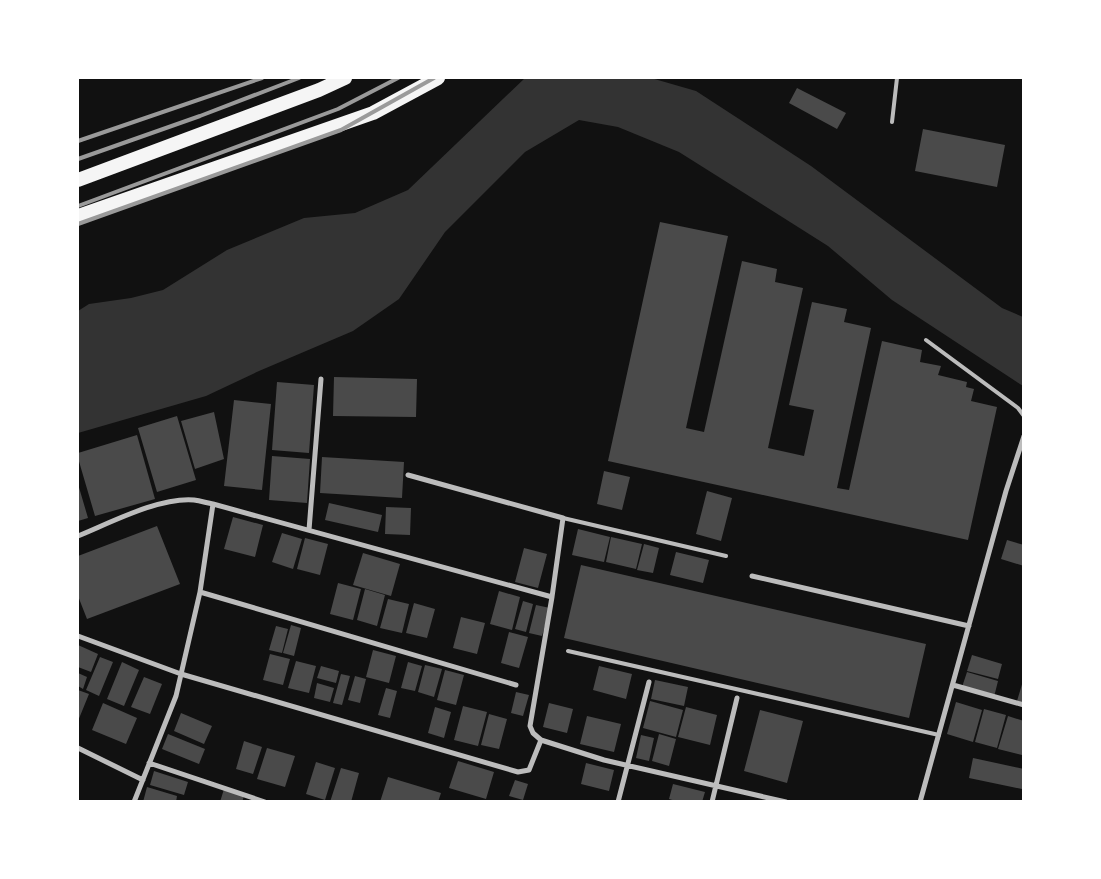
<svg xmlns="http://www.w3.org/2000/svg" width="1101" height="879" font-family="'Source Sans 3',sans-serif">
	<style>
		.water { fill: #333 }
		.building { fill: #4a4a4a }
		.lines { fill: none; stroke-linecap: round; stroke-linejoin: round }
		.service { stroke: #bcbcbc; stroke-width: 4 }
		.minor { stroke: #bcbcbc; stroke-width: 5 }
		.trunk { stroke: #f5f5f5; stroke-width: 14 }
		.rail { stroke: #9a9a9a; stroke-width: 4 }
	</style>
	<rect width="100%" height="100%" fill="#111"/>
	<path class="water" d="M525 78H651L696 91 811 166 1002 308 1023 317V386L892 300 828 246 679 152 618 127 579 120 525 152 445 232 399 299 353 331 259 371 206 396 78 433V311L89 304 131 298 163 290 227 250 304 218 355 213 408 190Z"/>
	<path class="building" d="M797 88 846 113 837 129 789 103Z
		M923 129 1005 145 997 187 915 171Z
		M660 222 728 236 686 428 704 432 742 261 777 269 775 282 803 288 768 448 804 456 814 410 789 405 812 302 847 309 844 322 871 328 837 488 849 490 882 341 922 350 920 362 941 366 938 375 967 382 966 387 974 389 971 401 997 407 968 540 608 461Z
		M334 377 417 379 416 417 333 416Z
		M277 382 314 385 309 453 272 450Z
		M234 400 271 404 262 490 224 486Z
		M214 412 224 459 195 469 181 421Z
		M177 416 196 480 157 492 138 428Z
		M137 435 155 499 95 516 78 458V453Z
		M272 456 310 459 307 503 269 500Z
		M322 457 404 462 402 498 320 493Z
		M604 471 630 477 622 510 597 504Z
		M78 484 88 518 78 521Z
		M707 491 732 498 721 541 696 534Z
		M329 503 382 515 378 532 325 520Z
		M386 507 411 508 410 535 385 534Z
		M233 517 263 525 255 557 224 549Z
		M157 526 180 584 87 619 78 596V556Z
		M578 529 610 537 604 562 572 555Z
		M282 533 302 539 293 569 272 562Z
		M611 537 642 544 636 569 606 562Z
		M305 538 328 544 320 575 297 569Z
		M1007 540 1024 545V566L1001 559Z
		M644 544 659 548 653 573 637 570Z
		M524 548 547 554 538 588 515 582Z
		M676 552 709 560 703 583 670 575Z
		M363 553 400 564 391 596 353 585Z
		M581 565 926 644 909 718 564 638Z
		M338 583 361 589 353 620 330 614Z
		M365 589 385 595 377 626 357 620Z
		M499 591 520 597 512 630 490 624Z
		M388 599 409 604 402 633 380 628Z
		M523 601 533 604 526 632 515 629Z
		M414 603 435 609 427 638 406 633Z
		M536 605 550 608 542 636 529 633Z
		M461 617 485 623 477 654 453 648Z
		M291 625 301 628 294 656 283 653Z
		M276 626 288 629 282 653 269 650Z
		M509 632 528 637 519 668 501 663Z
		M78 645 98 654 91 672 78 667Z
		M373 650 396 656 389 683 366 677Z
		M270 654 290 659 283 685 263 680Z
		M972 655 1002 664 998 679 967 671Z
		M100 657 113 662 99 696 86 690Z
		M296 661 316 666 309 693 288 688Z
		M122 662 139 670 124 706 107 699Z
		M408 662 422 666 415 691 401 688Z
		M425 665 442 669 434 697 418 692Z
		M321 666 339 671 336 683 317 678Z
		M599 666 632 674 626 699 593 690Z
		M445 670 464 675 456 705 437 700Z
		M967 672 998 681 994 697 962 687Z
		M78 673 87 677 83 689 78 686Z
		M341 674 350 676 342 705 333 703Z
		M355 676 366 679 360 703 348 700Z
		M144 677 162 684 150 714 131 707Z
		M655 680 688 687 684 706 651 699Z
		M1023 681H1024V703L1017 701Z
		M317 683 334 688 330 702 314 698Z
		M386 688 397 691 390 718 378 715Z
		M78 690 89 694 78 721Z
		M516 692 529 695 523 716 511 713Z
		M650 701 683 710 676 737 643 728Z
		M956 702 982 710 973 742 947 734Z
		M103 703 137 718 126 744 92 730Z
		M549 703 573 709 567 733 543 727Z
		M463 706 487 712 478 746 454 740Z
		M435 707 451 712 444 738 428 733Z
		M686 707 717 715 710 745 678 737Z
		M984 709 1006 715 997 748 975 742Z
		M760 710 803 721 787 783 744 771Z
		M181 713 212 726 204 744 174 731Z
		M489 714 507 719 499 749 481 745Z
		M587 716 621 724 614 752 580 744Z
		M1008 716 1024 721V748L1022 755 998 749Z
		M168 734 205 749 199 764 162 749Z
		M659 734 676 739 669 766 652 761Z
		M641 735 654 738 649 761 636 758Z
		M244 741 262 747 253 774 236 769Z
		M267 748 295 756 285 787 257 779Z
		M973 758 1024 769 1022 789 969 778Z
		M458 761 494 772 486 799 449 788Z
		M316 762 335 768 325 800 306 794Z
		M586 763 614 770 609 791 581 784Z
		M341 768 359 773 351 802H330Z
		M154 771 188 782 184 795 150 785Z
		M388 777 441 793 438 802H380Z
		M515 780 528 784 523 800 509 796Z
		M673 784 705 792 702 802H679L669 799Z
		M147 787 177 796 176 802H143Z
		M224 789 244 796 242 802H220Z"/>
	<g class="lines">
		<path class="service" d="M892 122 897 78
			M926 340 1018 408 1024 416
			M563 518 726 556
			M568 651 939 735"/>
		<path class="minor" d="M408 475 563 518 552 597
			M309 530 321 379
			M78 536C110 523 159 497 194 500 201 501 207 503 213 504
			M752 576 969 626
			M200 592 516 685
			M78 636 181 674 518 772 529 770 541 740
			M953 685 1024 705
			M78 748 143 780
			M149 763 265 802
			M134 802 176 696 200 592 213 504 552 597 530 726 533 733 541 740 604 760 786 802
			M618 802 649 682
			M712 802 737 698
			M920 802 1006 491 1024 436"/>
		<path class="trunk" d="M78 180 319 90 345 78
			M78 216 373 113 438 78"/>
		<path class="rail" d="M78 141 262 78
			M78 159 200 116 299 78
			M78 206 338 109 398 78
			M78 224 341 130 434 78"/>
	</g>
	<rect width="1101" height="879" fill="none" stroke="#ffffff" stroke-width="158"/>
</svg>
